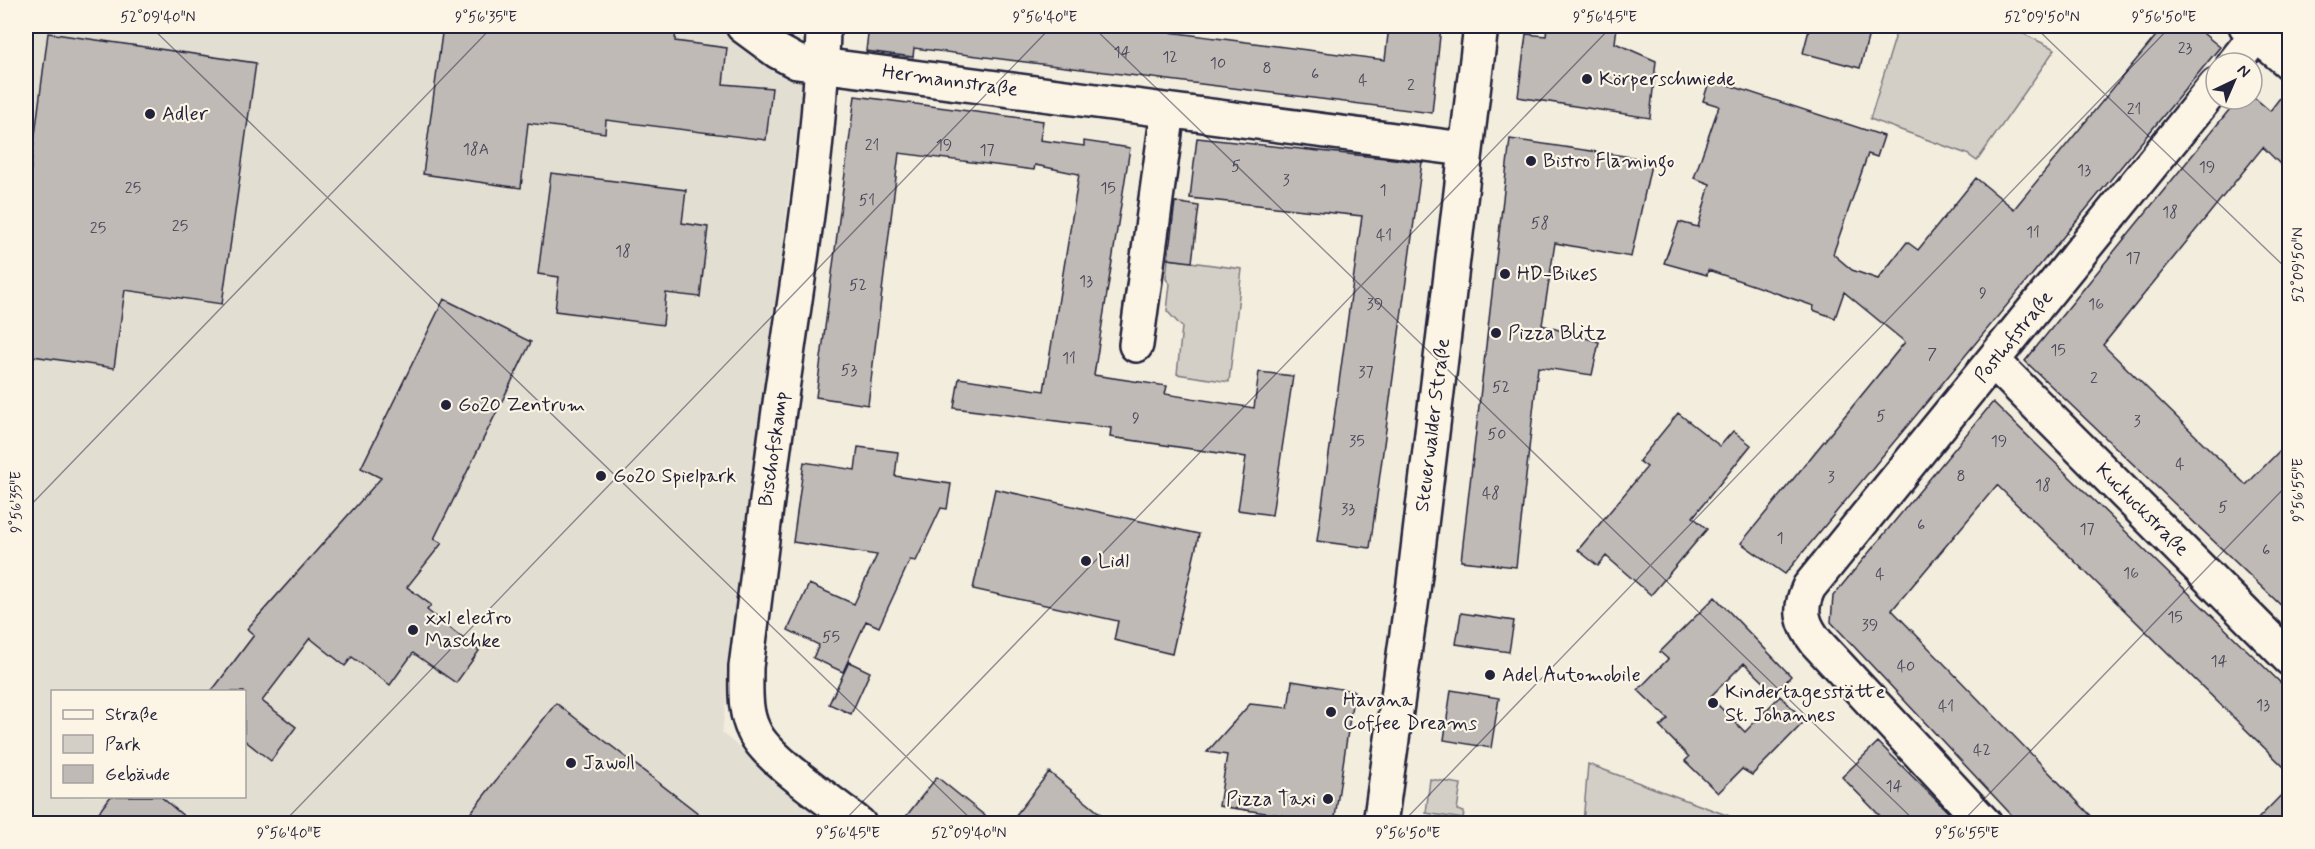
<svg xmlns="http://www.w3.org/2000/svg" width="2315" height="849" font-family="Mynerve,sans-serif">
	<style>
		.built { fill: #e3ded2; fill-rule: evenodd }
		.green { fill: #d4cfc6; stroke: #7b7880; stroke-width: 1.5 }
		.building { fill: #bfbab6; stroke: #22223b; stroke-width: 1.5 }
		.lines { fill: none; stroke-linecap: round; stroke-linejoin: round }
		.minor-casing { stroke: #22223b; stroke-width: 38 }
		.minor { stroke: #fcf5e5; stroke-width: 33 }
		.ticks { fill: none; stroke: #22223b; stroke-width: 1.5; stroke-opacity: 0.45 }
		.poi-dot { fill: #22223b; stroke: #fcf5e5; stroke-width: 2 }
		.labels { text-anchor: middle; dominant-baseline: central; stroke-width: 4.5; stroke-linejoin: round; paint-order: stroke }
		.number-label { font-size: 16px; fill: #49485a }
		.poi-label { font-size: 20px; fill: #22223b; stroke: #fcf5e5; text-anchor: start }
		.street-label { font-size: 20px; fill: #22223b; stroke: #fcf5e5 }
		.neatline { fill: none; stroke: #22223b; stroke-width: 2 }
		.ticks-label { font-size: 15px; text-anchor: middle; fill: #22223b }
	</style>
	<rect width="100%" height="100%" fill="#f3edde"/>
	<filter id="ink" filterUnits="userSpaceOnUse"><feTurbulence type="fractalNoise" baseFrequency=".0167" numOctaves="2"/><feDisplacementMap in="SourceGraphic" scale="12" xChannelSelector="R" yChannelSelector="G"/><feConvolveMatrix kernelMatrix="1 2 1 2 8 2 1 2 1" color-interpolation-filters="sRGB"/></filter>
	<g filter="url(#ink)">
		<path class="built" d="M26 26H742L804 74 722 733 831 823H26ZM52 692H244V796H52Z"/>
		<path class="green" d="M1893 26H2007L2055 49 1977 161 1967 154 1870 119 1895 38Z
			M1168 259 1242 269 1229 382 1177 374 1182 327 1167 311 1170 284 1166 279Z
			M1588 764 1748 823H1583Z
			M1430 779 1461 784 1457 810 1464 812 1463 819 1426 813Z"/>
		<path class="building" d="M443 26H676L675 41 727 48 723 84 772 88 766 140 606 120 605 133 528 123 521 188 423 174Z
			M869 26H1123L1385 60 1389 26H1441L1432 113 914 48 913 57 866 51Z
			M1547 26H1617L1615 43 1656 61 1650 118 1518 97 1526 34 1546 36Z
			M1810 26H1871L1860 68 1803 53Z
			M2164 26H2194L2220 47 1785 574 1741 543 1905 342 1844 292 1835 318 1813 310 1814 306 1708 270 1707 275 1664 263 1679 222 1698 227 1710 184 1694 178 1719 106 1703 101 1710 79 1884 136 1877 157 1868 154 1833 254 1852 270 1878 279 1907 242 1918 250 1976 178 2014 209Z
			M48 33 256 63 222 304 125 290 114 368 26 355V173L30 174Z
			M2289 86V173L2263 147 2103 345 2246 485 2289 441V613L2025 361 2238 99H2256L2270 111Z
			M855 96 1043 121 1040 140 1084 146V141L1130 148 1094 375 1167 386 1165 394 1254 408 1259 372 1293 376 1272 515 1238 510 1246 457 1110 437 1111 428 954 408 959 378 1044 391 1079 174 1035 165 1034 170 899 153 868 405 816 397Z
			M1197 138 1422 162 1370 548 1317 541 1362 216 1190 198Z
			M1510 139 1652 160 1631 257 1555 243 1542 325 1599 342 1592 375 1538 367 1516 567 1461 561Z
			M551 173 686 190 682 223 708 227 700 297 666 293 663 325 555 311 559 277 538 274Z
			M1175 202 1199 206 1192 262 1168 259Z
			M444 299 531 342 434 539 442 543 407 587 431 605 427 610 479 651 456 683 413 653 390 685 352 657 345 666 310 638 262 701 296 727 271 761 244 740V692H211L254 635 247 629 381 478 361 468Z
			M1993 402 2289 691V772L1997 485 1892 610 2099 824H2020L1831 622 1833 596Z
			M1678 413 1720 446 1733 431 1751 445 1693 517 1707 529 1651 595 1606 556 1598 566 1578 550 1647 467 1639 461Z
			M858 447 898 452 895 476 951 484 947 509 941 508 916 561 910 560 879 627 866 621 843 672 813 658 819 645 788 630 809 584 854 604 877 555 793 542 804 462 855 470Z
			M995 489 1199 534 1172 654 1114 640 1118 621 973 589Z
			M1715 597 1791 676 1775 693 1744 663 1710 697 1745 732 1780 696 1805 721 1752 775 1742 769 1718 793 1685 761 1689 757 1660 727 1668 719 1638 690 1668 659 1660 652Z
			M1461 613 1514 621 1509 652 1456 644Z
			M849 662 870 672 851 714 829 704Z
			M1292 681 1354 691 1334 824H1285L1286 816 1219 806 1227 755 1207 752 1250 704 1288 708Z
			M1451 690 1499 698 1491 748 1444 740Z
			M556 703 712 824H462Z
			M1878 742 1952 816 1959 824H1888L1842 777Z
			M1049 772 1113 824H1009Z
			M937 777 995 824H900Z
			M2289 787V824H2253Z
			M111 796H160L193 824H90Z"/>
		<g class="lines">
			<g class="minor-casing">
				<path id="minor" d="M743 26 777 51 797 62 1464 149
					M823 26C821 141 801 255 785 369 770 468 759 567 746 667 746 688 744 712 754 731 766 759 834 803 859 824
					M2246 26 2290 63
					M2234 63 2257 34
					M1136 345 1168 111
					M1994 362 2290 659
					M1380 824 1413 591 1481 26
					M1985 824 1817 643C1802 624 1798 610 1809 587L2216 85"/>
			</g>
			<use href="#minor" class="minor"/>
		</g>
	</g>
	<path class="ticks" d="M150 26 976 824M1092 26 1918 824M2034 26 2290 272M26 510 493 26M26 815 34 824M282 824 1052 26M841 824 1612 26M1401 824 2171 26M1960 824 2290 482"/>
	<g class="poi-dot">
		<circle cx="1587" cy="79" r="6"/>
		<circle cx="150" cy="114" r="6"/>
		<circle cx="1531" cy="161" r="6"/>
		<circle cx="1505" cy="274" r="6"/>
		<circle cx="1496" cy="333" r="6"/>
		<circle cx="446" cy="405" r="6"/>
		<circle cx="601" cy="476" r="6"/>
		<circle cx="1086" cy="561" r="6"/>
		<circle cx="413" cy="630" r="6"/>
		<circle cx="1490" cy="675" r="6"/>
		<circle cx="1713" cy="703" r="6"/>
		<circle cx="1331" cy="712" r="6"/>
		<circle cx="571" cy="763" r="6"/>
		<circle cx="1328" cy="799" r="6"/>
	</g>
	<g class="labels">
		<g class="number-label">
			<text x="2185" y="48">23</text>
			<text x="1122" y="52">14</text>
			<text x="1170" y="57">12</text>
			<text x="1218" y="63">10</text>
			<text x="1267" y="68">8</text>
			<text x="1315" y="74">6</text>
			<text x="1363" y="80">4</text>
			<text x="1411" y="85">2</text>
			<text x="2134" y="109">21</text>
			<text x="872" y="145">21</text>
			<text x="944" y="145">19</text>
			<text x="476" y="149">18A</text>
			<text x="987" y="150">17</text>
			<text x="1236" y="166">5</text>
			<text x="2207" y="167">19</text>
			<text x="2084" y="170">13</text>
			<text x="1286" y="180">3</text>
			<text x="133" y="188">25</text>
			<text x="1108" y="188">15</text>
			<text x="1383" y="190">1</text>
			<text x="867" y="200">51</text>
			<text x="2170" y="212">18</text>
			<text x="1540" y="223">58</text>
			<text x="180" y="226">25</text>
			<text x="98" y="228">25</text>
			<text x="2033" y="232">11</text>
			<text x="1384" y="235">41</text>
			<text x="623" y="251">18</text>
			<text x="2133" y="258">17</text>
			<text x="1086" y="281">13</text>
			<text x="858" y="285">52</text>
			<text x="1983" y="293">9</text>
			<text x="1375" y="304">39</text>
			<text x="2096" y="304">16</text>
			<text x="2058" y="350">15</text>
			<text x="1932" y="354">7</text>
			<text x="1069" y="358">11</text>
			<text x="849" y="370">53</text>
			<text x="1366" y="372">37</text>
			<text x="2094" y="378">2</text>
			<text x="1501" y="387">52</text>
			<text x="1881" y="416">5</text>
			<text x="1136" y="418">9</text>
			<text x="2137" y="421">3</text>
			<text x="1497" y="434">50</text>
			<text x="1357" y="441">35</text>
			<text x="1999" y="441">19</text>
			<text x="2180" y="464">4</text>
			<text x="1961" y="476">8</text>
			<text x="1831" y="477">3</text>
			<text x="2043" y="485">18</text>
			<text x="1491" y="493">48</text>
			<text x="2223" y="507">5</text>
			<text x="1348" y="509">33</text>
			<text x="1921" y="525">6</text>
			<text x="2087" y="529">17</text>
			<text x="1780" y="538">1</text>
			<text x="2266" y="550">6</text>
			<text x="2131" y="573">16</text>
			<text x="1880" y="574">4</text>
			<text x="2175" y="617">15</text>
			<text x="1870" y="625">39</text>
			<text x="831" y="637">55</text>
			<text x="2219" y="661">14</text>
			<text x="1906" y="666">40</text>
			<text x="2263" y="705">13</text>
			<text x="1946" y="706">41</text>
			<text x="1982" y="750">42</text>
			<text x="1894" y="786">14</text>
		</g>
		<g class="poi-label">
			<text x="1599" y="79">Körperschmiede</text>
			<text x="162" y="114">Adler</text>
			<text x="1543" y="161">Bistro Flamingo</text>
			<text x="1517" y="274">HD-Bikes</text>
			<text x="1508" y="333">Pizza Blitz</text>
			<text x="458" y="405">Go20 Zentrum</text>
			<text x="613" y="476">Go20 Spielpark</text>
			<text x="1098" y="561">Lidl</text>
			<text x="425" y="618">xxl electro<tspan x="425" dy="23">Maschke</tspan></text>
			<text x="1502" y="675">Adel Automobile</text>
			<text x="1725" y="692">Kindertagesstätte<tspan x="1725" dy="23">St. Johannes</tspan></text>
			<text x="1343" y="700">Havana<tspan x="1343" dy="23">Coffee Dreams</tspan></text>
			<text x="583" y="763">Jawoll</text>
			<text x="1316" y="799" text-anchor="end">Pizza Taxi</text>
		</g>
		<g class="street-label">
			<text transform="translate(950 81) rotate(8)">Hermannstraße</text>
			<text transform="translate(2014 337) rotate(-51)">Posthofstraße</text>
			<text transform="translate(1433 425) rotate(-83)">Steuerwalder Straße</text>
			<text transform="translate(774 449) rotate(-82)">Bischofskamp</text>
			<text transform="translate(2142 510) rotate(45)">Kuckuckstraße</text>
		</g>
	</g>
	<rect width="2315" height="849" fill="none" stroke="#fcf5e5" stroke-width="66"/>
	<rect x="51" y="690" width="195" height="108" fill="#fcf5e5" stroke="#a5a1a1" stroke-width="1.5"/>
	<rect x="63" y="710" width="30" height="9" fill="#fcf5e5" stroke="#a5a1a1" stroke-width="1.5"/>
	<text x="105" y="720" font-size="18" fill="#22223b">Straße</text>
	<rect x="63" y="735" width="30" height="18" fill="#d4cfc6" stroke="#a5a1a1" stroke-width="1.5"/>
	<text x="105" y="750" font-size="18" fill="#22223b">Park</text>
	<rect x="63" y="765" width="30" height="18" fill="#bfbab6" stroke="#a5a1a1" stroke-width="1.5"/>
	<text x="105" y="780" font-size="18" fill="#22223b">Gebäude</text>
	<g transform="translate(2234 81) rotate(44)"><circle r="28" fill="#fcf5e5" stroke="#a5a1a1" stroke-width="1.5"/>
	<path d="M0-4.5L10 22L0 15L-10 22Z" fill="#22223b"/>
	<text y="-9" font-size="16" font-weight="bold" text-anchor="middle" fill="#22223b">N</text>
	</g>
	<rect x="33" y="33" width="2249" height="783" class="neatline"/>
	<g class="ticks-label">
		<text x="158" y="22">52°09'40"N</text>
		<text x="486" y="22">9°56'35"E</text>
		<text x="1045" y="22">9°56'40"E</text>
		<text x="1605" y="22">9°56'45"E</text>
		<text x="2042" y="22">52°09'50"N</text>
		<text x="2164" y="22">9°56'50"E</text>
		<text transform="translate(2298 265) rotate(-90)" y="5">52°09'50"N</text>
		<text transform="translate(2298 490) rotate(-90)" y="5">9°56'55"E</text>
		<text transform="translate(16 502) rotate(-90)" y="5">9°56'35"E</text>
		<text x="289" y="838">9°56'40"E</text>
		<text x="848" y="838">9°56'45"E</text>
		<text x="969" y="838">52°09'40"N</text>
		<text x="1408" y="838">9°56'50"E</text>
		<text x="1967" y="838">9°56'55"E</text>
	</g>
</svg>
